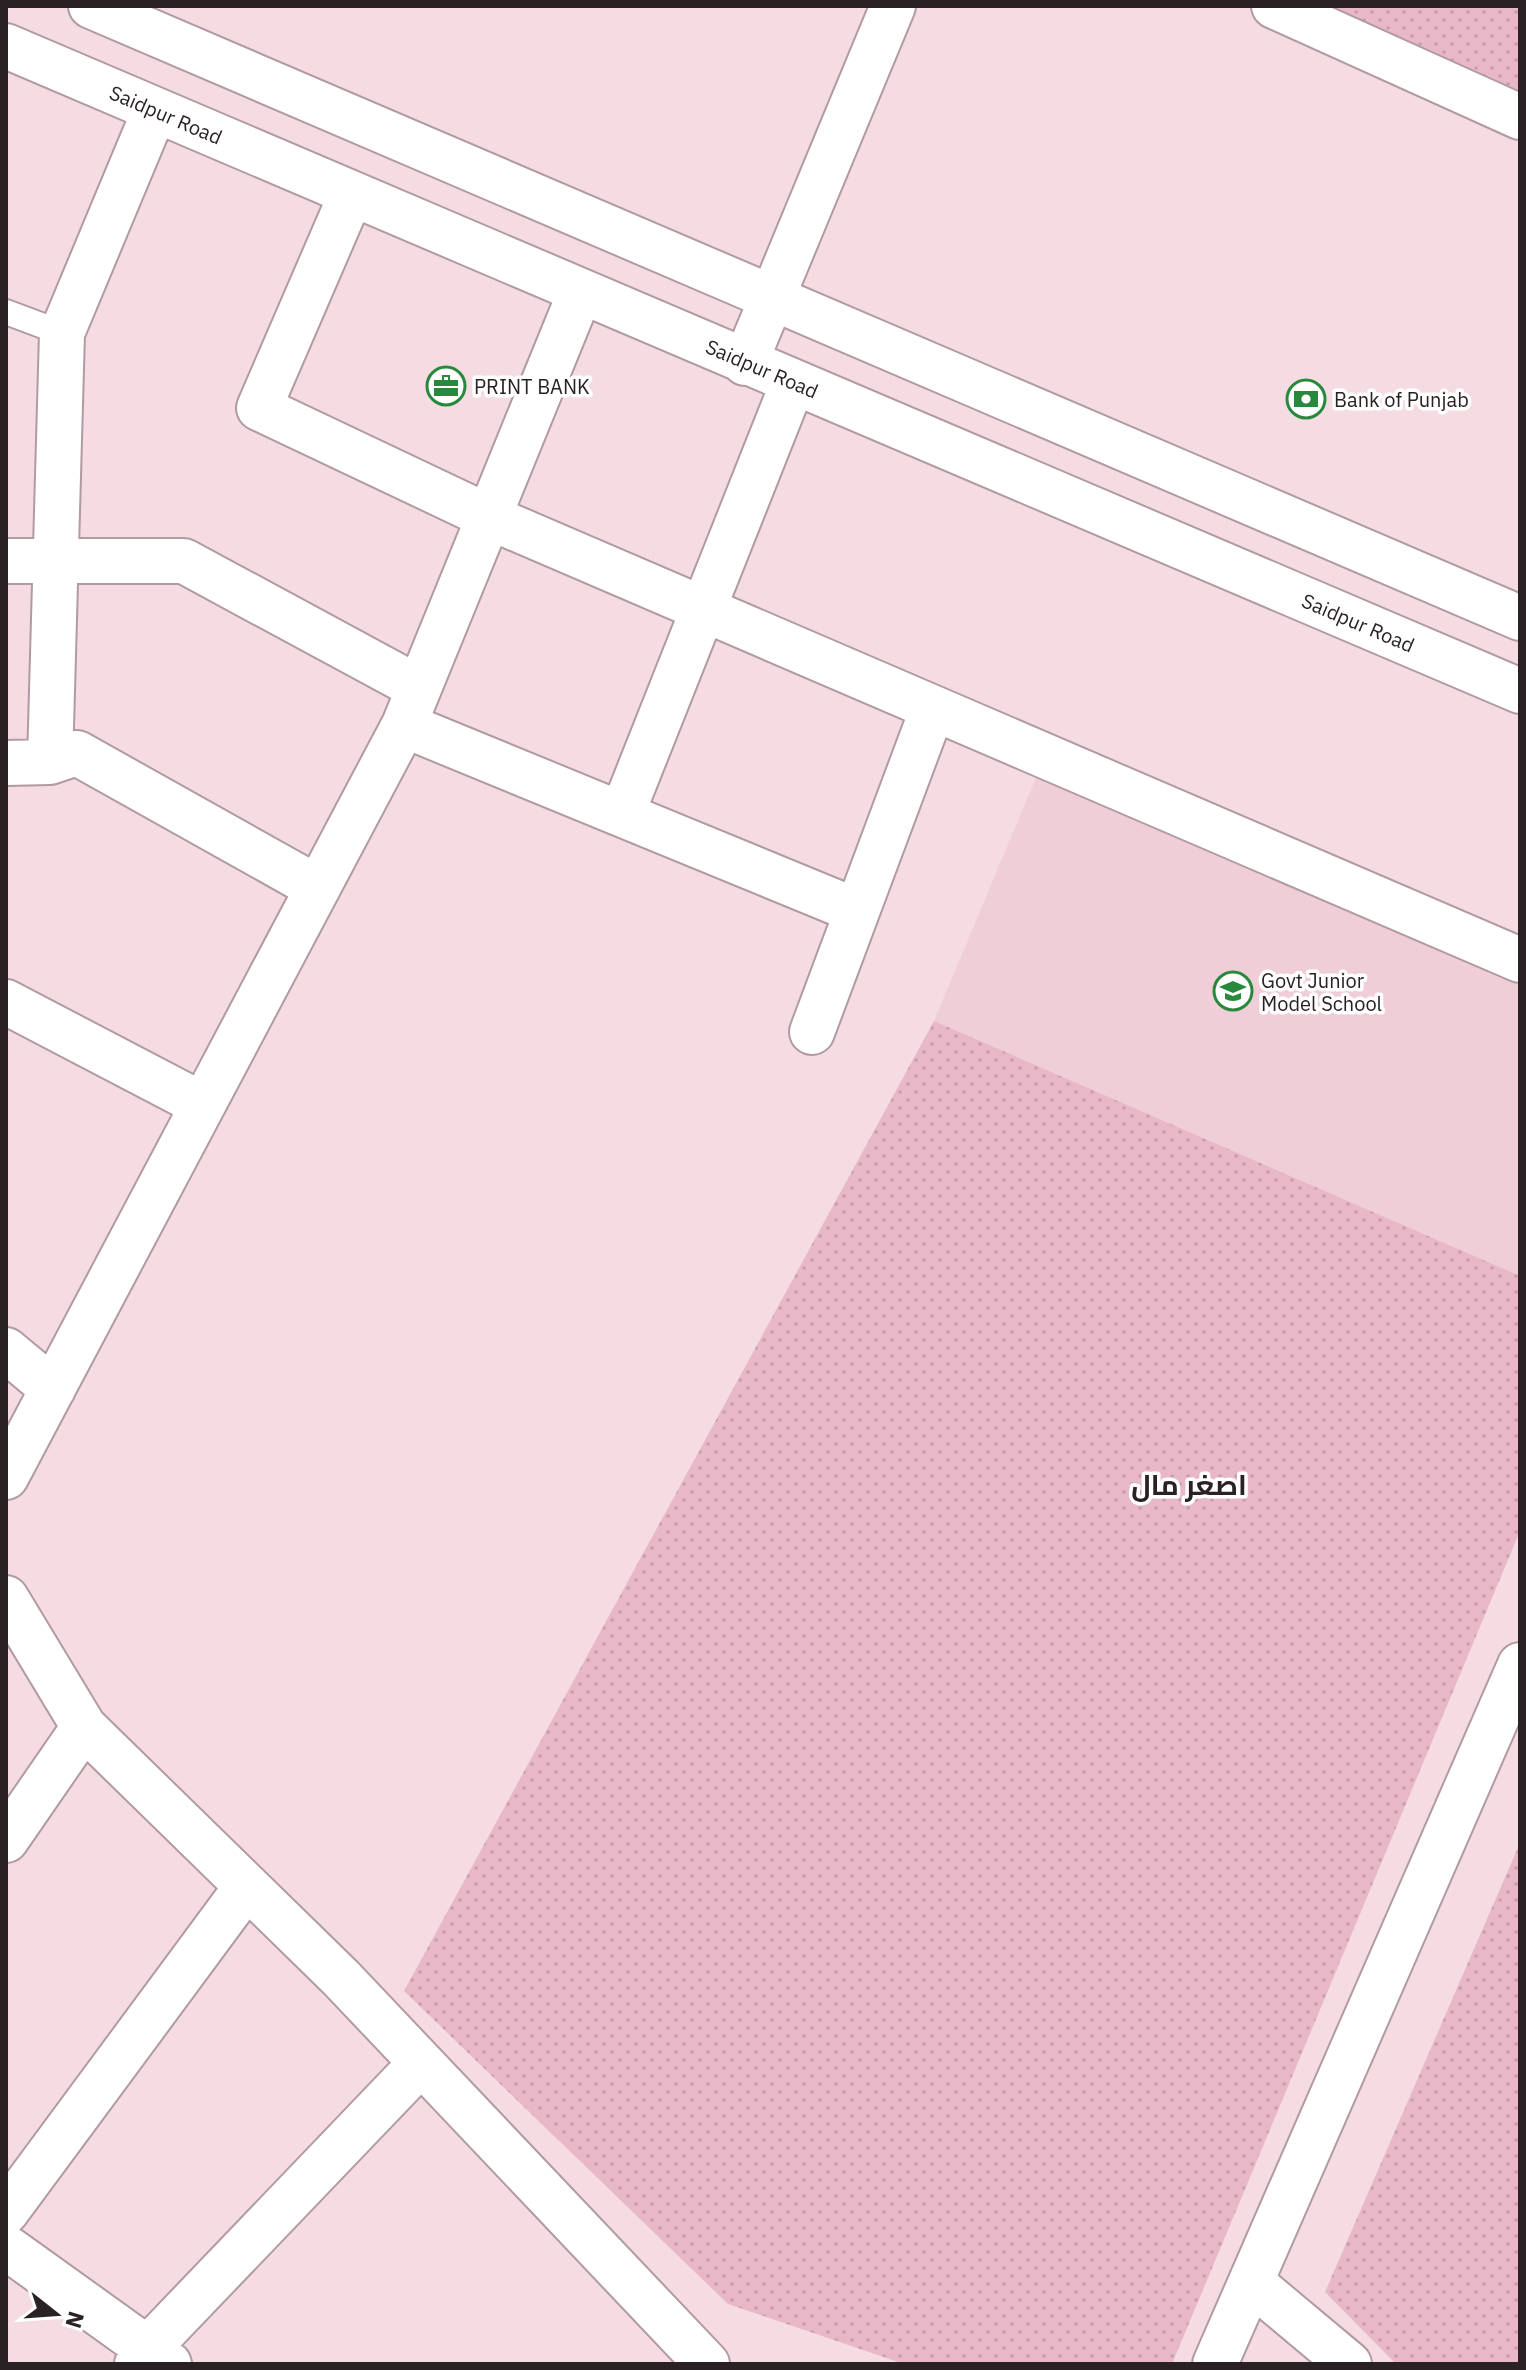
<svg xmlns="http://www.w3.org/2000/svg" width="1526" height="2370" font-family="'IBM Plex Sans',Cairo,sans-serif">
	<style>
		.built { fill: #efced8 }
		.park { fill: url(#park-dots) }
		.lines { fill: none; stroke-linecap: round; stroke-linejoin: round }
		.service-casing { stroke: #b19aa1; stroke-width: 28 }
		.minor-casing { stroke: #b19aa1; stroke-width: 48 }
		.secondary-casing { stroke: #b19aa1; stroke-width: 48 }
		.service { stroke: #fff; stroke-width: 24 }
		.minor { stroke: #fff; stroke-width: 44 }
		.secondary { stroke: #fff; stroke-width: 44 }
		.labels { text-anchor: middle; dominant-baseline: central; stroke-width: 7; stroke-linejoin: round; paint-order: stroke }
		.street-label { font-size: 20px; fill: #2a2124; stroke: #fff }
		.poi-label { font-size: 20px; fill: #2a2124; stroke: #fff; text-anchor: start }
		.district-label { font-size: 28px; font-weight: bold; fill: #2a2124; stroke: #fff }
	</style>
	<defs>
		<pattern id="park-dots" width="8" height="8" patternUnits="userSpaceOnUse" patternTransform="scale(2)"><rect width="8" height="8" fill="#e9b8c8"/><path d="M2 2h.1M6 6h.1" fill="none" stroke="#c89eac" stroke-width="1.8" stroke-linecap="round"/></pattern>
	</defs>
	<rect width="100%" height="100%" fill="#f5dce3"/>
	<path class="built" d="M1045 756 1520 960V1281L934 1021Z"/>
	<path class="park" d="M1274 6H1520V117Z
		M934 1021 1520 1276V1531L1172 2364H904L728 2304 404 1991Z
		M1520 1843V2364H1396L1325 2292Z"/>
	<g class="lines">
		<g class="service-casing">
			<path id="service" d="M6 312 62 333"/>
		</g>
		<g class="minor-casing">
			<path id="minor" d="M1274 6 1520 117
				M351 195 259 408 489 517 1520 960
				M745 363 893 6
				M6 561H184L419 688
				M404 725 857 911
				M50 762 62 333 155 110
				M6 763 50 762 77 753 318 888
				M622 814 793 383
				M6 1002 203 1105
				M812 1032 933 708
				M6 1350 53 1389
				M6 1477 404 725 580 293
				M6 1598 84 1727 341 1978 707 2364
				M6 1840 84 1727
				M6 2212 247 1886
				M6 2247 169 2364
				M1251 2282 1349 2364
				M137 2364 148 2348 421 2063
				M1215 2364 1520 1665"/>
		</g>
		<g class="secondary-casing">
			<g id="secondary">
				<path d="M91 6 1520 618"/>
				<path id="s1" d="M6 46 1520 691"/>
			</g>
		</g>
		<use href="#service" class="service"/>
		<use href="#minor" class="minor"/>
		<use href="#secondary" class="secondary"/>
	</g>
	<defs>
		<g id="office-ring" transform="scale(2)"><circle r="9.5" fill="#fff" stroke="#28883c" stroke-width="1.5"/><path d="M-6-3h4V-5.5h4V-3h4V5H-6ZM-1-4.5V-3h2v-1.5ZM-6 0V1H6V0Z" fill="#28883c"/></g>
		<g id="bank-ring" transform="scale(2)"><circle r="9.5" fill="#fff" stroke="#28883c" stroke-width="1.5"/><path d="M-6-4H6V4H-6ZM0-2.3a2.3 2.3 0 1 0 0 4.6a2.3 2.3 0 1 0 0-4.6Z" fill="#28883c"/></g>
		<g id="school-ring" transform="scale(2)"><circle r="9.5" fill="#fff" stroke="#28883c" stroke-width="1.5"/><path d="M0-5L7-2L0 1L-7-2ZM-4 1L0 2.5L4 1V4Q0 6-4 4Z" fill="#28883c"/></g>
	</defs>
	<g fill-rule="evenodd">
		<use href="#office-ring" x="446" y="386"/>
		<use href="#bank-ring" x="1306" y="399"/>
		<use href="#school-ring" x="1233" y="991"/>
	</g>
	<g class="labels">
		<g class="street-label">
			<text stroke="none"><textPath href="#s1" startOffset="174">Saidpur Road</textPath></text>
			<text stroke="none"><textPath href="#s1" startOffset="822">Saidpur Road</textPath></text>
			<text stroke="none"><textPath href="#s1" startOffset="1470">Saidpur Road</textPath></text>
		</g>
		<g class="poi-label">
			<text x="474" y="386">PRINT BANK</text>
			<text x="1334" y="399">Bank of Punjab</text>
			<text x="1261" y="980">Govt Junior<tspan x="1261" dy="23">Model School</tspan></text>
		</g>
		<g class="district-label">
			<text x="1189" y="1484">اصغر مال</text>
		</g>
	</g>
	<rect width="1526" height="2370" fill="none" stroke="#2a2124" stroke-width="16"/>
	<g transform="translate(56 2314) rotate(107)" stroke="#ffffff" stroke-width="6" paint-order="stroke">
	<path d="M0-6L14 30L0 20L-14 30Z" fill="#2a2124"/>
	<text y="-12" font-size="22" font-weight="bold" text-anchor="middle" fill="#2a2124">N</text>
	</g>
</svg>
